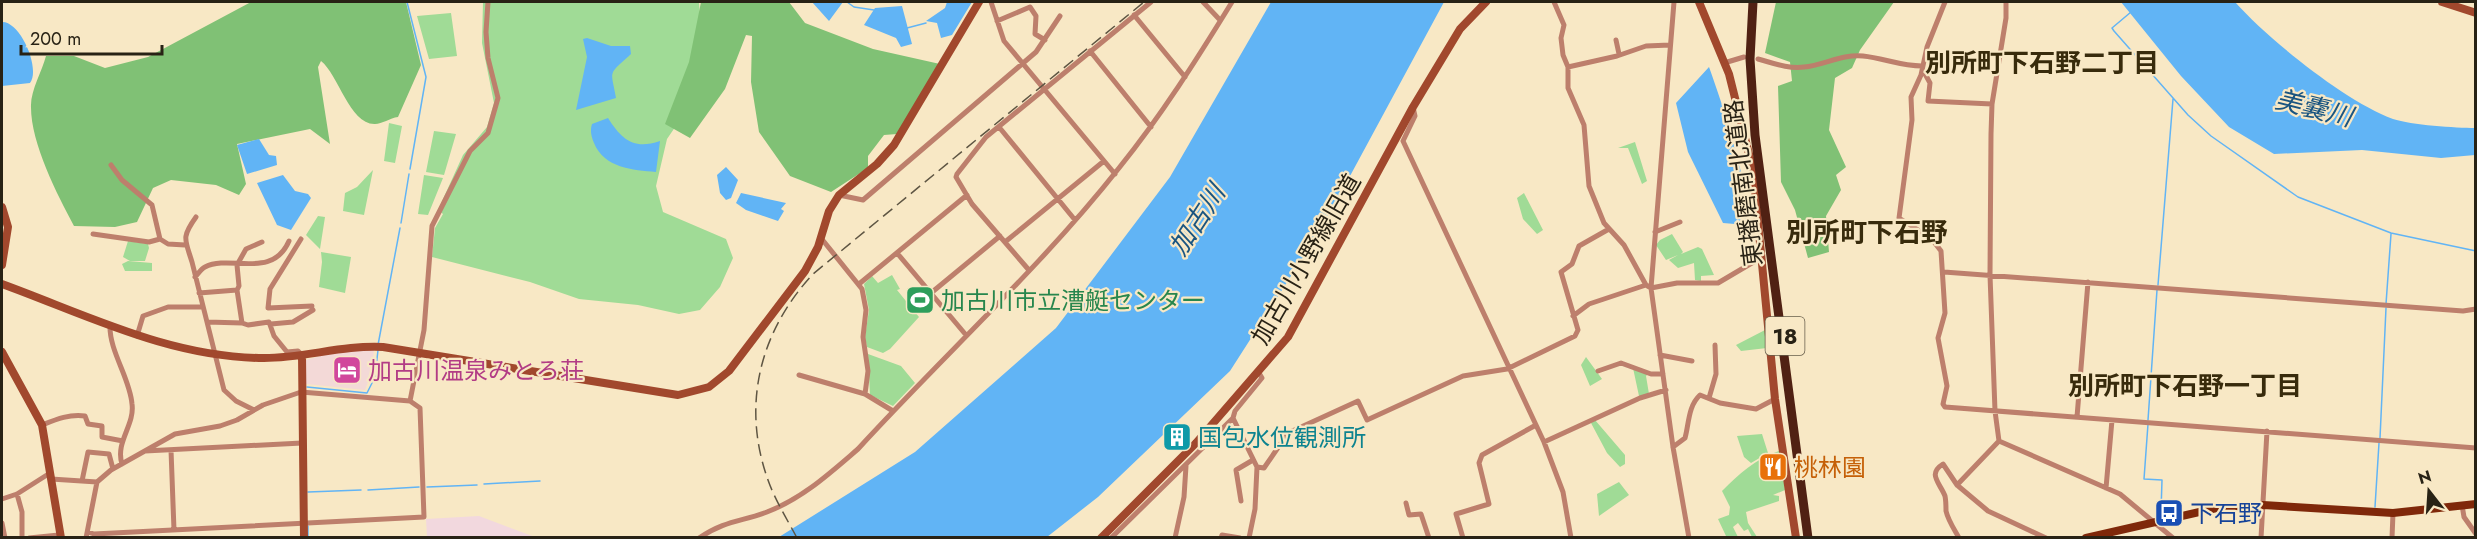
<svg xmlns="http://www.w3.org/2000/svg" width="2477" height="539" font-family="Jost,'Noto Sans JP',sans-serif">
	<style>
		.commercial { fill: #f3d9d7 }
		.education { fill: #f2d8de }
		.green { fill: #a0db96 }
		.forest { fill: #80c175 }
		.water { fill: #61b4f5 }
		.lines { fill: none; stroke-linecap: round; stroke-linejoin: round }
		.stream { stroke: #61b4f5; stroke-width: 1.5 }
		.street { stroke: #bd7f6c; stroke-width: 5 }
		.secondary { stroke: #a1482d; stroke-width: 8 }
		.primary { stroke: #7f280a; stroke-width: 8 }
		.highway { stroke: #502113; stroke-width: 9 }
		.rail { stroke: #5e5543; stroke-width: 1.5; stroke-dasharray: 12 6; stroke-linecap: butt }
		.labels { text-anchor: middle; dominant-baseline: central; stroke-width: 4.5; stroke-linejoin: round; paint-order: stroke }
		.shield { fill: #f8e8c5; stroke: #665d4a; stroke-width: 1.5 }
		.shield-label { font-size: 22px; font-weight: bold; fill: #282215 }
		.street-label { font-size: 24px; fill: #282215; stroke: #f8e8c5 }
		.leisure-label { font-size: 24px; fill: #27864d; stroke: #f8e8c5; text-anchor: start }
		.hotel-label { font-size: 24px; fill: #b23c85; stroke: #f8e8c5; text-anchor: start }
		.culture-label { font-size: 24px; fill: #0d838f; stroke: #f8e8c5; text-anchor: start }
		.food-label { font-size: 24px; fill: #c56008; stroke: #f8e8c5; text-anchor: start }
		.transit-label { font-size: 24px; fill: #164399; stroke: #f8e8c5; text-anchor: start }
		.neighbourhood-label { font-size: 26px; font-weight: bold; fill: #382b0c; stroke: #f8e8c5 }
		.water-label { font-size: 26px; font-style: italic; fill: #1a5581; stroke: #f8e8c5 }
		.quarter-label { font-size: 27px; font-weight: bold; fill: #382b0c; stroke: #f8e8c5 }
	</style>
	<rect width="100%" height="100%" fill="#f8e8c5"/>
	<path class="commercial" d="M374 349 372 372 365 390 306 384V360L331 353Z"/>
	<path class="education" d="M479 516 535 537H427L426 519Z"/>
	<path class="green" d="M483 2H699L701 32 684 114 667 139 656 186 663 212 726 239 733 258 720 287 700 310 679 314 638 305 579 299 530 282 432 257 435 228 443 214 438 210 463 155 487 127 494 103 482 43Z
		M451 13 457 56 429 59 417 16Z
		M389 123 402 126 395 163 384 161Z
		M434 131 456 134 444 175 426 172Z
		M1635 142 1647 181 1642 184 1628 148H1618Z
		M373 170 364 215 343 211 345 193 357 187Z
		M424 175 443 178 428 215 418 214Z
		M1524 193 1543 230 1537 234 1523 219 1517 198Z
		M318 216 325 217 320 249 306 235Z
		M1672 234 1683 252 1681 254 1698 247 1702 249 1714 275 1701 276V281L1695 280 1694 263 1678 268 1669 260 1678 255 1666 260 1656 245 1660 240Z
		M128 241 148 244 149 248 145 261H130L123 257Z
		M321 252 351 257 345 293 319 287 322 262Z
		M128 261 152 263V271H125L122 264Z
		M892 275 900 289 897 290 919 317 890 349 883 353 867 347 865 337 869 310 864 284 872 276 878 283Z
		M1765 330 1767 348 1741 351 1736 345Z
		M868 354 901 366 915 383 893 406 870 395Z
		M1586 357 1602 379 1590 386 1581 365Z
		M1633 368 1648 374 1646 376 1649 394 1639 396Z
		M1595 420 1625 455V464L1620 467 1607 453 1591 423Z
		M1762 434 1768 453 1751 463 1744 457 1737 436Z
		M1779 451 1785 490 1773 495 1779 496V501L1746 512 1748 523 1757 537H1752L1748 529 1744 531 1738 523 1733 527 1738 537 1726 536 1718 519 1729 515 1730 507 1722 491C1739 474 1755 459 1779 451Z
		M1619 482 1629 495 1599 516 1597 494Z"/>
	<path class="forest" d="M251 2H406L421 65 398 117C390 118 382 124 375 124 350 125 338 74 321 61L318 67 330 144 310 129 237 144 246 184 239 195 216 185 171 180 153 188 137 222 115 227 74 226C57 194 30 142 31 105 31 90 42 71 46 56H74L105 68 148 57Z
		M701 2H789L805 23 873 49 940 64 897 134 884 135 868 156V168L831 192 790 176 759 132 751 82 752 36 746 35 725 89 690 138 665 124 689 62Z
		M1776 2H1894L1860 50 1852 68 1835 78 1829 130 1846 167 1836 175 1841 190 1826 216 1829 252 1808 258 1795 210 1781 182 1778 86 1792 81 1790 62 1765 53Z"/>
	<path class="water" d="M812 2H843L829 21Z
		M947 2H972L952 35 941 38 937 23 926 21 945 8Z
		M1271 2H1444L1323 226 1230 371 1098 497 1047 537H779L915 452 1056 328 1170 177Z
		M2121 2H2235C2269 40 2345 101 2393 119 2411 125 2456 128 2475 128V155L2441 158 2362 150 2274 154 2229 127 2181 76Z
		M902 6 912 44 901 47 896 38 864 25 875 8Z
		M2 22C20 21 41 68 30 83L2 86Z
		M587 38 611 46H630L631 54C607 76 611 69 616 98L576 110 587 57 583 39Z
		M1709 67C1723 106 1750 185 1747 225L1723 223 1688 152 1676 103Z
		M608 118C622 140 634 150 660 141L656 172C633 170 604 168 594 143 591 136 590 130 592 124Z
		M259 139 269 155 276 156 277 165 247 174 237 145Z
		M726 167 738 180 731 198 726 200 720 193 717 175Z
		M283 175 295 191 308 194 311 198 291 230 277 225 257 183Z
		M741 193 786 203 781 209 784 211 778 221 746 210 736 203Z"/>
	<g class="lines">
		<path class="stream" d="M407 2 426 77 410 169
			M847 2 854 7 874 10
			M2131 12 2112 28 2114 31 2188 115 2211 136 2298 197 2391 233 2476 251
			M907 28 926 23
			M401 223 409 174
			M2158 285 2173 99
			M2386 304 2391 234
			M378 345 400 228
			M307 387 367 393 375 377 378 350
			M2148 420 2157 290
			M2148 424 2144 479 2162 480 2161 512
			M2380 438 2386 308
			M484 484 540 481
			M427 487 477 485
			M368 490 419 487
			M308 492 361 490
			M2375 507 2379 443
			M308 526V538"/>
		<path class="street" d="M991 2 1004 41 1115 174
			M1203 2 1220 20
			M1554 2 1564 25 1561 38 1563 55 1568 67V88L1584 125 1589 186 1604 223 1624 245 1646 285 1651 288 1677 283H1718L1762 257
			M1674 2 1651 288 1673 447 1689 538
			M1945 2 1927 47 1921 75 1911 97 1912 120 1899 218 1931 238 1941 251 1945 313 1938 338 1947 386 1943 404 1945 407 2476 448
			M1134 15 1185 77
			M997 21 1030 7 1036 16 1035 34 1045 40
			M1616 40 1619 54
			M1090 51 1151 127
			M1758 59C1773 63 1788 69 1804 67 1824 65 1842 54 1863 56 1883 58 1901 66 1922 66
			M1724 63 1744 57
			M1568 67 1617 56 1646 46 1670 45
			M1924 72 1930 83 1928 101 1992 104
			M1413 107 1415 116 1403 141 1544 442 1563 492 1571 538
			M999 127 1075 220
			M111 165 122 180 152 205 160 239 168 244 185 245
			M839 195 863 200 1036 52 1060 16
			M196 217C181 238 185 239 192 262L224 390 236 401 254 410
			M1655 232 1680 222
			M93 234 149 242 160 239
			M821 238 862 289 866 310 863 337 868 371 865 394 893 411
			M301 239 270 289 268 308 312 306
			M262 242 246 249 237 265 239 286 237 290 242 323 248 325 269 322 274 336 287 352 298 351 302 355
			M1005 242 1104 161
			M897 253 966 335
			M1028 269 972 204 956 177 957 174 986 137 1151 2
			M1944 272 2463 311 2476 309
			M195 277C198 274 201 269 205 267 231 254 272 280 289 241
			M859 284 967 195
			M199 293 237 290
			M931 293 1000 236
			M1573 316 1589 304 1646 285
			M207 322 242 323
			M271 324 293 322 313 310
			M110 325C109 351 130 378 132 404 135 425 115 442 122 464
			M137 336 143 316 168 307H203
			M1660 355 1692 361
			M1598 371 1621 363 1651 374H1663
			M799 375 865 394
			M1709 398 1716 374 1715 345
			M410 401 424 330 432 226 470 151 488 133 498 98 488 58 486 32 488 2
			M2077 417 2088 282
			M42 425C57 419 69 414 85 416L88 424 102 426V437L123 441
			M1999 441 1995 411 1990 275 1991 134 1992 104 2006 18V2
			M1999 441 2120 494 2173 538
			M1999 441 1957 485 1988 511 2046 538
			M1544 442 1640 398 1666 390
			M1673 447 1685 438C1689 424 1688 406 1700 395L1720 403 1756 409 1775 399
			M171 450 174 530
			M145 451 302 443
			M1257 467 1233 418 1235 411 1262 378 1259 373
			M51 479 97 482
			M82 481 88 452 109 454 113 469
			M1957 485 1943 464C1927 474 1940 483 1945 496 1946 501 1946 506 1946 511 1948 520 1954 529 1959 538
			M2106 488 2112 420
			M17 494 22 512V538
			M2 499 17 494 50 473
			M1241 501 1236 470 1253 460
			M1406 503 1409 515 1421 514 1429 538
			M2462 505 2464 517 2476 534
			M2 523 5 538
			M29 538 59 535
			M86 538 97 482 111 470 175 434 220 426 237 420 263 405 301 392 410 401 420 408 424 517 94 534 88 532
			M699 538C726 520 740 522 767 512 803 498 830 473 858 449 944 355 1040 268 1119 168 1161 116 1197 59 1232 2
			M1111 538 1233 418
			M1175 538 1184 497 1186 466
			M1221 538 1222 535 1240 538
			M1249 538 1255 509 1257 467 1264 468 1288 433 1358 401 1367 420 1463 376 1507 369 1575 336 1578 330 1561 272 1572 264 1579 246 1609 229
			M1463 538 1456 514 1489 504 1479 463 1482 455 1536 425
			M2261 538 2267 431
			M2392 538 2393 513"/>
		<path class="secondary" d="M1699 2 1729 74 1753 170 1775 399 1796 538
			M2442 2 2476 13
			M2 207 8 227 2 265
			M2 284C87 315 171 358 264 358 305 358 342 345 383 347L678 395 709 387 729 371 805 271 818 247 829 211 839 195 877 164 894 145 979 2
			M2 352 42 425 61 538
			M302 355 304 538
			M1101 538 1196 443 1288 337 1413 107 1460 29 1486 2"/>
		<path class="primary" d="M2086 538 2221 507 2263 505 2393 513 2476 504"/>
		<path class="highway" d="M1753 2 1750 59 1755 135 1808 538"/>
		<path class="rail" d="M797 538C787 519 775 500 768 480 741 405 760 331 813 274L1144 2"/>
	</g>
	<defs>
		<g id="stadium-square" transform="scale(1.5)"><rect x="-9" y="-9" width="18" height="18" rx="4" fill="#2e9e5b" stroke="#f8e8c5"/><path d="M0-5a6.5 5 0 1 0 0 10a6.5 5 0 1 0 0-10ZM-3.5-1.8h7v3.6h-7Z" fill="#fff"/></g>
		<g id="hotel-square" transform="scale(1.5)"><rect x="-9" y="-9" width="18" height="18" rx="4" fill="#d1479c" stroke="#f8e8c5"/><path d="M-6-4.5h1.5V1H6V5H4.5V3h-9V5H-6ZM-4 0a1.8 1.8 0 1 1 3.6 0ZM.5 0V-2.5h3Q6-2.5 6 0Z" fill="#fff"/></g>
		<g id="building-square" transform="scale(1.5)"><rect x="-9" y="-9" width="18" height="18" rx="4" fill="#0f9aa8" stroke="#f8e8c5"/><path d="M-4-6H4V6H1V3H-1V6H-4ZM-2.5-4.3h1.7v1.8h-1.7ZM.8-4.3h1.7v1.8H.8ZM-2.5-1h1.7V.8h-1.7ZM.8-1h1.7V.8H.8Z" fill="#fff"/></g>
		<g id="restaurant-square" transform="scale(1.5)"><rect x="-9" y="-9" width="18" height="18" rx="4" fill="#e8710a" stroke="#f8e8c5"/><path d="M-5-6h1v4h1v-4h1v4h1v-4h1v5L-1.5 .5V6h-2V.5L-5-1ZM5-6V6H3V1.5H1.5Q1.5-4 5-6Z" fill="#fff"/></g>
		<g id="bus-square" transform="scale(1.5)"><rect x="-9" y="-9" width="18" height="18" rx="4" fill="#1a4fb4" stroke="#f8e8c5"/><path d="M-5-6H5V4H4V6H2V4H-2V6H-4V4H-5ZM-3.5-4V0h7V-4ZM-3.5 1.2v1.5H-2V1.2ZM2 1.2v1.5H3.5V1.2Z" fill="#fff"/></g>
	</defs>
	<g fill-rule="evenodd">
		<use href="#stadium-square" x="920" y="300"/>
		<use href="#hotel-square" x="347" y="370"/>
		<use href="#building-square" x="1177" y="437"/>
		<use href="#restaurant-square" x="1773" y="467"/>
		<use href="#bus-square" x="2169" y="513"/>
	</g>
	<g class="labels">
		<rect class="shield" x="1765.5" y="317" width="39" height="38" rx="4.5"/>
		<g class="shield-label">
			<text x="1785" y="336">18</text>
		</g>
		<g class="street-label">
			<text transform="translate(1743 183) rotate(-97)">東播磨南北道路</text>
			<text transform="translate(1306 259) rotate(-60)">加古川小野線旧道</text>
		</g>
		<g class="leisure-label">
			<text x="941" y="300">加古川市立漕艇センター</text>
		</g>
		<g class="hotel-label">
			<text x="368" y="370">加古川温泉みとろ荘</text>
		</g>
		<g class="culture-label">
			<text x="1198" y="437">国包水位観測所</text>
		</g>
		<g class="food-label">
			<text x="1794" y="467">桃林園</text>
		</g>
		<g class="transit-label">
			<text x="2190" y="513">下石野</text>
		</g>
		<g class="neighbourhood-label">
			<text x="2042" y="63">別所町下石野二丁目</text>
			<text x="2185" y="386">別所町下石野一丁目</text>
		</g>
		<g class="water-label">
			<text transform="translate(2314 108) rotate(14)">美嚢川</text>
			<text transform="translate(1197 220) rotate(-57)">加古川</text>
		</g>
		<g class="quarter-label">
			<text x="1867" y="232">別所町下石野</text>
		</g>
	</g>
	<rect width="2477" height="539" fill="none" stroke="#282215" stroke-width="6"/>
	<g transform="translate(2429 491) rotate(343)" stroke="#f8e8c5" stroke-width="4.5" paint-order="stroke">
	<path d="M0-4.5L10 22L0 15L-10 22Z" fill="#282215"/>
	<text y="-9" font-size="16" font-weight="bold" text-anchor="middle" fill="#282215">N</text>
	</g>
	<path d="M21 45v9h141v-9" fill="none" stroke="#282215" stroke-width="3"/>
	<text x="30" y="45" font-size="18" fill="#282215" stroke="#f8e8c5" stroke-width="4.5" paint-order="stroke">200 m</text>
</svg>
